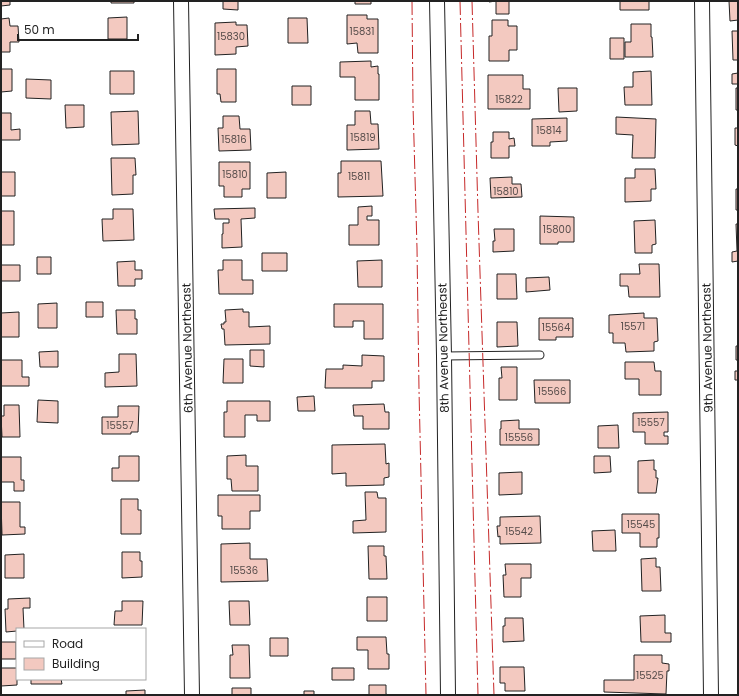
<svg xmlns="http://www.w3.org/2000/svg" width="739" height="696" font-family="Poppins,sans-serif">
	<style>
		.building { fill: #f3c9c0; stroke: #222 }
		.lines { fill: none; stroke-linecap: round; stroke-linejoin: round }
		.lane-casing { stroke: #222; stroke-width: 9 }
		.street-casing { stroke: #222; stroke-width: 16 }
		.lane { stroke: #fff; stroke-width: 7 }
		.street { stroke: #fff; stroke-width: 14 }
		.power { stroke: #c62828; stroke-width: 1; stroke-dasharray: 14 3 2 3; stroke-linecap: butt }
		.labels { text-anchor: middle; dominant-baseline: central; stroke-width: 3; stroke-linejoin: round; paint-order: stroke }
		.number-label { font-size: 10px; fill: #564c4a }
		.street-label { font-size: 12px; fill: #222; stroke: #fff }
	</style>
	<rect width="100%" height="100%" fill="#fff"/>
	<path class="building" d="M1 1H10V5L1 6Z
		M111 1H134V3H111Z
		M223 1H238V10L223 9Z
		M355 1H371V4H355Z
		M489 1H509V14H496V1L489 2Z
		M620 1H649V10H620Z
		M729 1H738V20L730 21Z
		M347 15H367V19H378V53H358L357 43 347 44Z
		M127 17V39H108V18Z
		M9 18 10 26H18L19 42H10V52H1V19Z
		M288 18H307L308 43H288Z
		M492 20H508V26H517V50H509V61H489V36H492Z
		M236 22V25H247L248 46 236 47V54L215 55V23Z
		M631 24H651V37H652L653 57H625V42H631Z
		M732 31H738V60H733Z
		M610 38H624V59H610Z
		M371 61V67L378 66V74H379V100H355V77H340V62Z
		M1 69H12V91L1 92Z
		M217 69H236V102H221L220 94H217Z
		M110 71H134V94H110Z
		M651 71 652 105H625L624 87H633V72Z
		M738 73V84H732V74Z
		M488 75H523V89H530V109H488Z
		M26 79 51 80V99L26 98Z
		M292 86H311V105H292Z
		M558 88H577V111L559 112Z
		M736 88H738V110H736Z
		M65 105H84V127L66 128Z
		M138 111 139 144 112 145 111 112Z
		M355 111H370L371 124H378L379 149 347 150V125H355Z
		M1 113H11V130L20 129V140H1Z
		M223 116H239L240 129H250L251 150 219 151 218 128H223Z
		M616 117 656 119 655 158H632L633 135 616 134Z
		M567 118V141L550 142V146H532V119Z
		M735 128H738V146L735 145Z
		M493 132H509V139L514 138 515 146H509V158H491V142H493Z
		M111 158H135L136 175H133V194L112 195Z
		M341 161H381L383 196 338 197V173H341Z
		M219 162H250V189H242V197H224V186H219Z
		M635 169H655L656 189H651V201L625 202V178H635Z
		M1 172H15V196H1Z
		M286 172V198H267V173Z
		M512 177V184H521L522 197 491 198 490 178Z
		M736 189H738V210H736Z
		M372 206V216H367V220H379V245H349V225H358V207Z
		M255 208V218L241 219 242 247 222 248V234H223V223H229V219H215L214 209Z
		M113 209H133L134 240 103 241 102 219H113Z
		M1 211H14V245H1Z
		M540 216 574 217V242H558V244H540Z
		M655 220 656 244 652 245V253H635L634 221Z
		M736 224H738V261L732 262V252L737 251Z
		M494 229H514V251L493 252V241H495Z
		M262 253H287V271H262Z
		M37 257H51V274H37Z
		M223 260H242V280H253V294H219L218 270H223Z
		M382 260V287H358L357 261Z
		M135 261V270H142V279H135V286H118L117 262Z
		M639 264H659L660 297H629L628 286H620V274H640Z
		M1 265H20V281H1Z
		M497 274H516L517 299H497Z
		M549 277 550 290 526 292V278Z
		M86 302H103V317H86Z
		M57 303V328H38V304Z
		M334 304H383V339H364V321H353V327H334Z
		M243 309V312H249V327L270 326V344L225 345 224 329H222L221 324H224V322H226L225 310Z
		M116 310H135V319H137V334H117Z
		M19 312V337H1V313Z
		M644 313V318H657L658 341 654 342V351L626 352 625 343H613V333H609V315Z
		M539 318H573V337H556V340H539Z
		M497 322H517L518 346 497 347Z
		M736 346H738V360H736Z
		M250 350H264V367L250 366Z
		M58 351V367H40L39 352Z
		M119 354H136L137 386 105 387V373L119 372Z
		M362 355 384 356V381H372V388H325L326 369H343V365L362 366Z
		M224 359H243V383H223Z
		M1 360H22V377H29V386H1Z
		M625 362H654L655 371H661V395H639V379H625Z
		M501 367H517V400H499V378H502Z
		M735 371H738V380H735Z
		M534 380H570V403H535Z
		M314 396 315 411H298L297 397Z
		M38 400 58 401V423L37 422Z
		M227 401H270V421H257V415H245V437H224V412H227Z
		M384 404 385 412H389V429H363V416H354L353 405Z
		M4 405H19L20 437H2L1 416H4Z
		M118 406H139L138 432H131V434H102V417H118Z
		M668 412V432H664V436H668V444H645V432H633V413Z
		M519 420V429H539V445H500V429H501V421Z
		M618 425 619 448H598V426Z
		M385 444 386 464 389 463V477L384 478V485L346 486V473L332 474V445Z
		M246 455V466H258V491H232L231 479H227V456Z
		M119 456H139V481H112V468H119Z
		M594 456H610L611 472 594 473Z
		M1 457H21V480H24V491H14V482H1Z
		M654 460V470H656V478H658L656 493H638V461Z
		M522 472V494L499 495V473Z
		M365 492H377L378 498H386V532L353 533V521L366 520Z
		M218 495H260V511H250V529H222V516H218Z
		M121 499H138V510H141V534H121Z
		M1 502H20V527H25V534L2 535Z
		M622 514H659V538H657V547H640V533H622Z
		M540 516 541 543 500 544V536L498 537 497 526H500V517Z
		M615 530 616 551H593L592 531Z
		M250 543V559H267L268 581 221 582V544Z
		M368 546H384V556H386L387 579H369Z
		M122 552H140V561H142V577L122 578Z
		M24 554V578H5V555Z
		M656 558V567H660L661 591H642L641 559Z
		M505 564H531V578H521V597H504L503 575H506Z
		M367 597H387V621H367Z
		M30 598V608H23L24 629H17V631L6 632 5 609H8V599Z
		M122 601H143L142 625H114L115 611H122Z
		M229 601H249L250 625H230Z
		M665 615V633H671V642H641L640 616Z
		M505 618H523L524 641 503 642V626H505Z
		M357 637H386L387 654H389V669H368V650H357Z
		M270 638H288V656H270Z
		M1 642H16V659H1Z
		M232 645H249L250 678H230V655H233Z
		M634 655H662V663L669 664V671H667L666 694 604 692V680H634Z
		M500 667H524L525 691H505V683H500Z
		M1 668H17V685L1 686Z
		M332 668H354V680H332Z
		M31 679H61L62 684H31Z
		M369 685H386V694L388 695H369Z
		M232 688H251V695H232Z
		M145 690V695H126V691Z
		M304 691H314V695H304Z"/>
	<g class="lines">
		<g class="lane-casing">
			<path id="lane" d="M444 356 540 355"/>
		</g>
		<g class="street-casing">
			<path id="street" d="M181 1 192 695
				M437 1 444 356 448 695
				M702 1 711 695"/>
		</g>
		<use href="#lane" class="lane"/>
		<use href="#street" class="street"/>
		<path class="power" d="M412 1 413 105 417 248 419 390 426 695
			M460 1 478 695
			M472 1 478 212 494 695"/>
	</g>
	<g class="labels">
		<g class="number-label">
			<text x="362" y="31">15831</text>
			<text x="231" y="36">15830</text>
			<text x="509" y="99">15822</text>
			<text x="549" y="130">15814</text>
			<text x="363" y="137">15819</text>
			<text x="234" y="139">15816</text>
			<text x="235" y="174">15810</text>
			<text x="359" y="176">15811</text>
			<text x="506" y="191">15810</text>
			<text x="557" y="229">15800</text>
			<text x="633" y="326">15571</text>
			<text x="556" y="327">15564</text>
			<text x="552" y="391">15566</text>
			<text x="651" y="422">15557</text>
			<text x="120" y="425">15557</text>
			<text x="519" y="437">15556</text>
			<text x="641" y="524">15545</text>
			<text x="519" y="531">15542</text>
			<text x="244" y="570">15536</text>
			<text x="650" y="675">15525</text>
		</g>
		<g class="street-label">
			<text transform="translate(187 348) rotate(-91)">6th Avenue Northeast</text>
			<text transform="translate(443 348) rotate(-91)">8th Avenue Northeast</text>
			<text transform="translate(707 348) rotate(-91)">9th Avenue Northeast</text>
		</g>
	</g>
	<rect width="739" height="696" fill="none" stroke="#222222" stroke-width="4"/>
	<rect x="16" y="628" width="130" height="52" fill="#ffffff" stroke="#a7a7a7"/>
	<rect x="24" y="641" width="20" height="6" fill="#ffffff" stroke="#a7a7a7"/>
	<text x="52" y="648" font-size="12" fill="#222222">Road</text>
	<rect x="24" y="658" width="20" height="12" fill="#f3c9c0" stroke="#a7a7a7"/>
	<text x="52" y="668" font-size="12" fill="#222222">Building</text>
	<path d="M18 34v6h120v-6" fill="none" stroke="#222222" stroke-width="2"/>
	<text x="24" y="34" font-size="12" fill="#222222" stroke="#ffffff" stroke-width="3" paint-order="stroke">50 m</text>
</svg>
